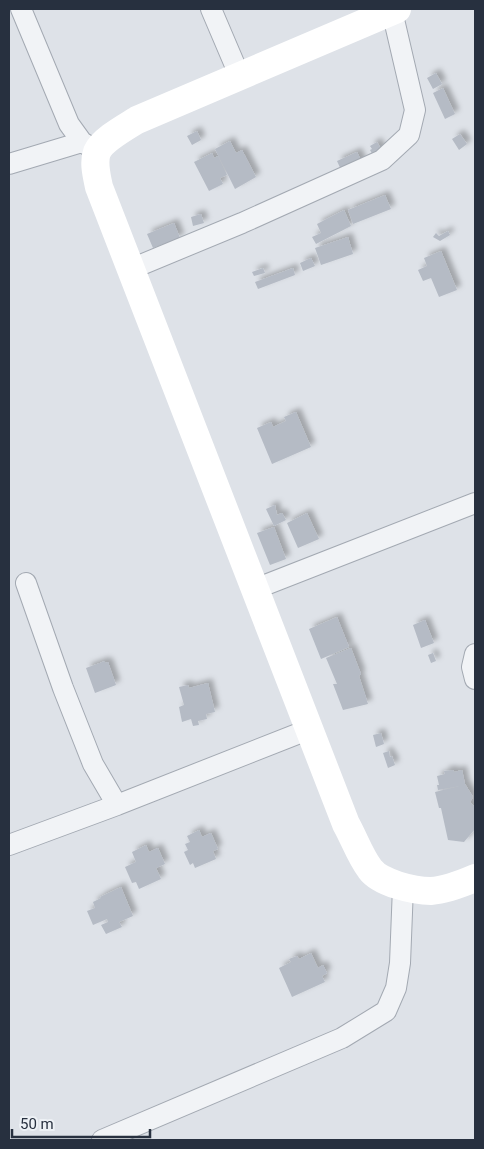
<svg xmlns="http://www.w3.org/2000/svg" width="484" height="1149" font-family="Roboto,sans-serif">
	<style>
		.building { fill: #b5bbc5; filter: url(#shadow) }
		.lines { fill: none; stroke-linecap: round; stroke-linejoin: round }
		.street-casing { stroke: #a3a9b2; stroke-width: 22 }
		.street { stroke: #f1f3f6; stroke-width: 20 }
		.secondary { stroke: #fff; stroke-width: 28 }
	</style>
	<defs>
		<filter id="shadow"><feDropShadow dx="4.5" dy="-4.5" stdDeviation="2.5" flood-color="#0004"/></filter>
	</defs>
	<rect width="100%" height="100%" fill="#dee2e8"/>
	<path class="building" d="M436 73 442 84 433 89 427 78Z
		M443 88 455 114 445 119 433 93Z
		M197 131 201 140 192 145 187 136Z
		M460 134 467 144 459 150 452 139Z
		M230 141 236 153 242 150 256 177 235 189 215 149Z
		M377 142 384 154 375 159 370 150 372 149 370 146Z
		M357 152 363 164 343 174 337 161Z
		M212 153 214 158 218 156 227 175 220 178 223 184 209 191 194 162Z
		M385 195 391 209 353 224 348 210Z
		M344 210 351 226 316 244 312 237 321 233 317 224Z
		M201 214 204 223 193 226 191 217Z
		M174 223 180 238 153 248 147 234Z
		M448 231 450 235 440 241 433 237 436 233 439 236Z
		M348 237 353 254 321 265 315 248Z
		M441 251 457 290 439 297 431 278 423 281 418 270 427 266 424 258Z
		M311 258 315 266 303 271 300 263Z
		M263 268 265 273 254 276 252 272Z
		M293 268 295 275 258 289 255 282Z
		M296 412 311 447 272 464 257 428 271 422 273 427 286 421 284 417Z
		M275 505 277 515 282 513 286 520 274 526 266 509Z
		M307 513 319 539 298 548 287 523Z
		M274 527 286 559 270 565 257 533Z
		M337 617 349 647 321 659 309 629Z
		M425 620 434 643 421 648 413 625Z
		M351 648 361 674 359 676 368 704 343 710 333 684H337L326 658Z
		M433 653 436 661 431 663 428 655Z
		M105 661V663L108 662 116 685 95 693 86 668Z
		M208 683 215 712 206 714 207 719 198 721 199 725 193 726 191 719 182 722 179 707 184 705 179 687 188 685 189 688Z
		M381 733 384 744 376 747 373 735Z
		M389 751 390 757 392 756 395 765 388 768 383 753Z
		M453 770 454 772 462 770 465 784 473 797 470 802 475 807V829L464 842 448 840 441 808H439L435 792 460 786 438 790 437 785H439L437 776 445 774 444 771Z
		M199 830 202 837 211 833 218 849 213 851 216 859 195 868 193 863 190 865 184 852 188 850 185 844 190 842 187 836Z
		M146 845 149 852 158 848 165 864 156 868 161 879 139 889 136 882 132 883 125 867 136 862 132 852Z
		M121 887 133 916 119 922 122 927 106 934 101 925 108 922 107 919 93 925 87 911 95 908 93 902 101 898 100 897Z
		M311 953 318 968 323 965 327 973 322 976 325 982 292 997 279 968 291 962 289 959 297 956 299 959Z"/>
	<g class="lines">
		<g class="street-casing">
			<path id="street" d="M21 9 69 124 82 142 97 151
				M211 9 240 77
				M9 164 82 142
				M131 269 242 223 382 160 409 135 415 110 392 11
				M26 583 63 688 93 764 117 805 310 729
				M255 589 475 503
				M475 654 472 667 475 679
				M9 845 117 805
				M102 1140 342 1038 386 1011 396 988 400 963 403 887"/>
		</g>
		<use href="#street" class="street"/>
		<path class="secondary" d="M397 9 137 120C126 127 102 140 97 152 93 163 97 177 99 187L346 824C354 838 360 856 370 869 380 883 414 891 431 891 446 890 461 884 475 878"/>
	</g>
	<rect width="484" height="1149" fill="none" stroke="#27303f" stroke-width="20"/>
	<path d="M12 1129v8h138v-8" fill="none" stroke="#27303f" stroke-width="2.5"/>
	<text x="20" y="1129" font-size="15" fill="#27303f" stroke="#edf1f5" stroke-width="4" paint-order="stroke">50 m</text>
</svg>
